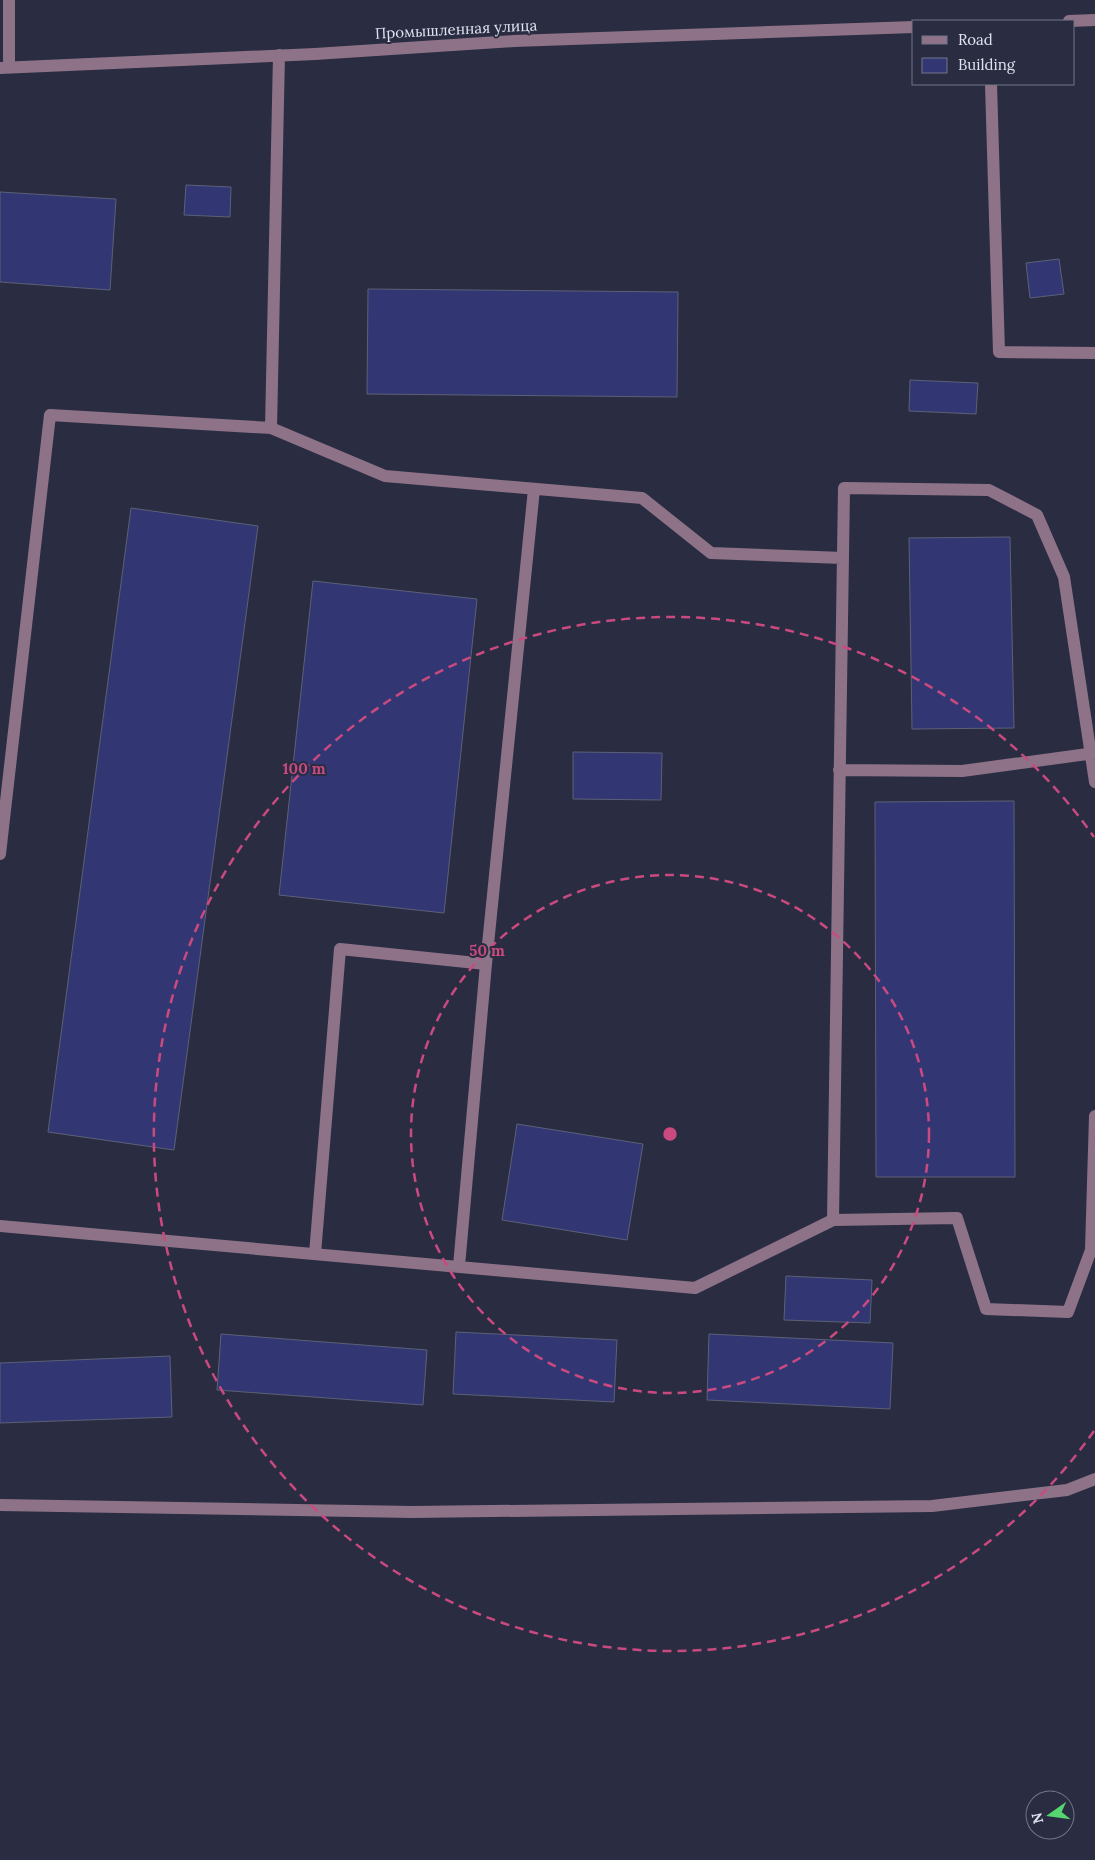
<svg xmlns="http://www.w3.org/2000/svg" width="1095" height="1860" font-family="Lora,serif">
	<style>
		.building { fill: #323773; stroke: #5c6077 }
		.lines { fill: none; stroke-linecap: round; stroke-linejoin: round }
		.minor { stroke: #8e7388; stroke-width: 12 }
		.ring { fill: none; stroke: #ca4a80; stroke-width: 2.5; stroke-dasharray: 9 6 }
		.labels { text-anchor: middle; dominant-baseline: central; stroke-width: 4; stroke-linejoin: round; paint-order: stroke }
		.street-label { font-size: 15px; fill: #e0e2f0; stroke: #2a2d42 }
		.centre { fill: #ca4a80; stroke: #2a2d42; stroke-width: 2.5 }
		.ring-label { font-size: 15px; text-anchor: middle; font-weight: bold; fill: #ca4a80; stroke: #2a2d42; stroke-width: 4; stroke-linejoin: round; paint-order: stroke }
	</style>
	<rect width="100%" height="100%" fill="#2a2d42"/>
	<path class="building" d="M186 185 231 187 230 217 184 215Z
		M0 192 116 199 110 290 0 282Z
		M1059 259 1064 294 1030 298 1026 263Z
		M368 289 678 292 677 397 367 394Z
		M910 380 978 383 976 414 909 411Z
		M131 508 258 526 174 1150 48 1132Z
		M1010 537 1014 728 912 729 909 538Z
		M313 581 477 599 444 913 279 895Z
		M573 752 662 753 661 800 573 799Z
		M1014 801 1015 1177H876L875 802Z
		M517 1124 643 1144 627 1240 502 1220Z
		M786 1276 872 1280 870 1323 784 1320Z
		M456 1332 617 1340 614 1402 453 1394Z
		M221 1334 427 1350 423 1405 217 1390Z
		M709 1334 893 1343 890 1409 707 1400Z
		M170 1356 172 1417 0 1423V1363Z"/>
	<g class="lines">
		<path class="minor" d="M1069 21 1095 20
			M9 67V0
			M0 68 315 54 514 41 914 27
			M991 84 999 352 1095 353
			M271 428 385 476 642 498 711 553 843 558
			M839 770 962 771 1095 753
			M0 854 50 415 271 428 279 55
			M833 1220 844 488 989 490 1037 515 1064 577 1095 782
			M0 1226 695 1288 833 1220 957 1218 986 1309 1068 1312 1091 1250 1095 1116
			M315 1254 340 949 486 964
			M459 1266 486 964 534 489
			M0 1505 412 1512 932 1506 1067 1490 1095 1479"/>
	</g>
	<g class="ring">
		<circle cx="670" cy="1134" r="259"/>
		<path d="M1094 1431A517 517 0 1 1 1094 837"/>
	</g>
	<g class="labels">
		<g class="street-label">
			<text transform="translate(456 29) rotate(-3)">Промышленная улица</text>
		</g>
	</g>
	<circle cx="670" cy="1134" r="8" class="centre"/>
	<g class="ring-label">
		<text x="304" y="774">100 m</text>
		<text x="487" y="956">50 m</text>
	</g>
	<rect x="912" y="20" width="162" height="65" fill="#2a2d42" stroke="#737588"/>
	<rect x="922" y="36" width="25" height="8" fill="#8e7388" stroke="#737588"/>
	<text x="958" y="45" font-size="15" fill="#e0e2f0">Road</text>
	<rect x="922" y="58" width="25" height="15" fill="#323773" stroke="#737588"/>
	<text x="958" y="70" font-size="15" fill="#e0e2f0">Building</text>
	<g transform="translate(1050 1815) rotate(256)"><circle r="24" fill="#2a2d42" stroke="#737588"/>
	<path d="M0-4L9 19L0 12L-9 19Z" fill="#55d671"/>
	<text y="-8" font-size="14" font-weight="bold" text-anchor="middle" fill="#e0e2f0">N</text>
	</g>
</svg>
